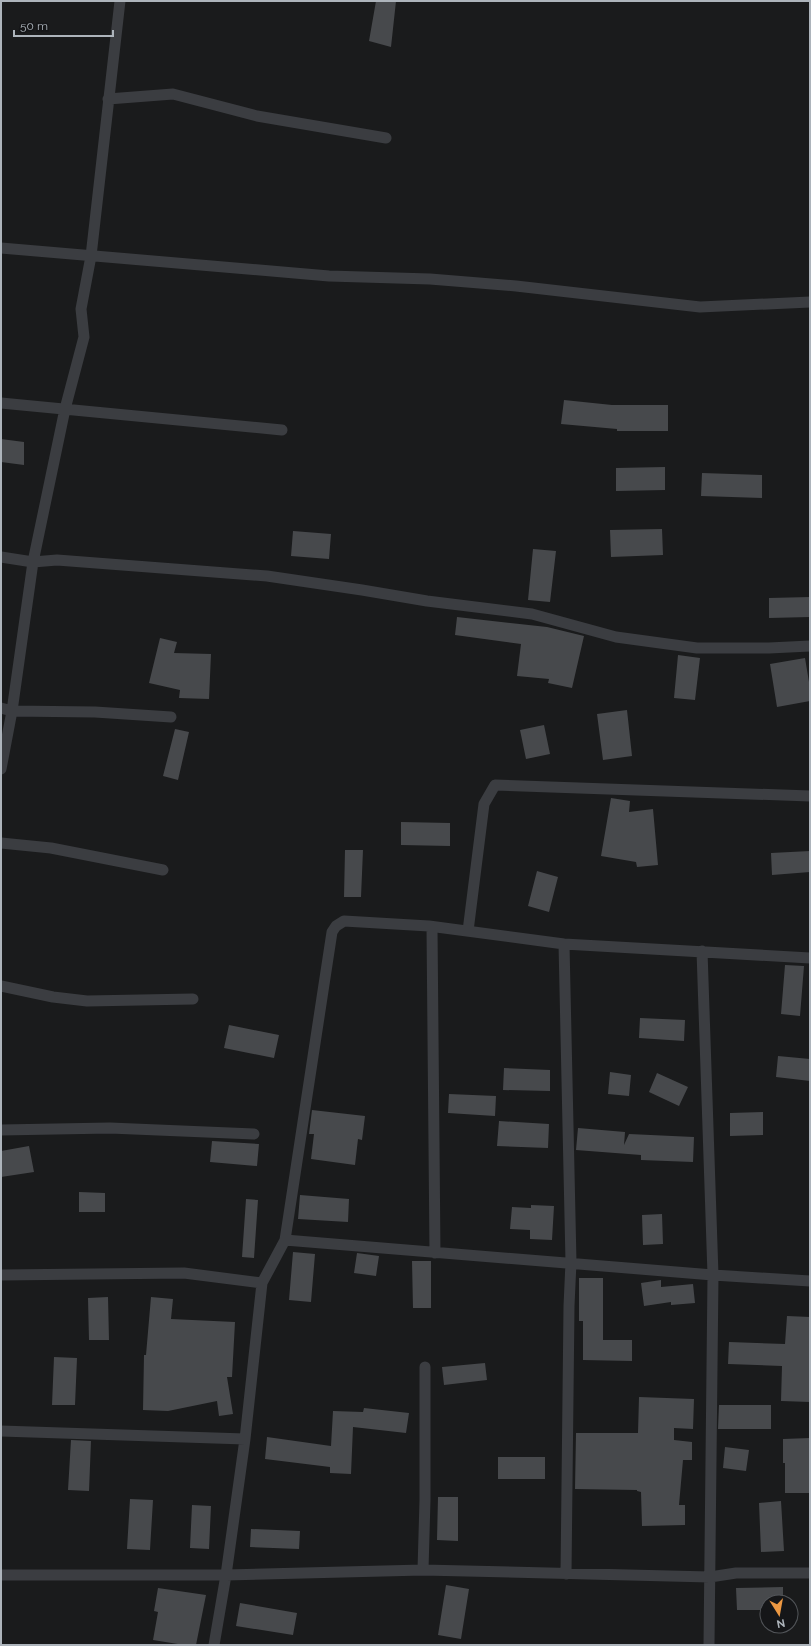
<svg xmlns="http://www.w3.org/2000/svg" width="811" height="1646" font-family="Raleway,sans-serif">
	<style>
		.building { fill: #47494c }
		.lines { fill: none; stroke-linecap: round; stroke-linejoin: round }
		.minor { stroke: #3b3d41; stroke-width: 11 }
	</style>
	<rect width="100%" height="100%" fill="#1a1b1c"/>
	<path class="building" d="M376 1H396L391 47 369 41Z
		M564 400 612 405H668V431H617V429L561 424Z
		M1 439 24 442V465L1 462Z
		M665 467V490L616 491V468Z
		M702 473 762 475V498L701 496Z
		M662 529 663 555 611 557 610 530Z
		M293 531 331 534 329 559 291 556Z
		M533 549 556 551 550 602 528 600Z
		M810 597V617L769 618V598Z
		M457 617 547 627 584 636 572 688 548 683 549 679 517 676 521 644 455 635Z
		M160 638 177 642 174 653 211 654 209 699 179 698 180 690 149 683Z
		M678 655 700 658 695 700 674 698Z
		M805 658 810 688V701L777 707 770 664Z
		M627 710 632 756 603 760 597 714Z
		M544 725 550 754 526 759 520 730Z
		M175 729 189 732 178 780 163 776Z
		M611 798 630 801 629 812 653 809 658 865 637 867 636 862 601 856Z
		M401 822 450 823V846L401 845Z
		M345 850H363L361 897H344Z
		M810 851V872L772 875 771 853Z
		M537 871 558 877 549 912 528 906Z
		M785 965 804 966 800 1016 781 1014Z
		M640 1018 685 1020 684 1041 639 1038Z
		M229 1025 279 1035 274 1058 224 1048Z
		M778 1056 810 1059V1081L776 1077Z
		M504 1068 550 1070V1091L503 1090Z
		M610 1072 631 1075 629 1096 608 1094Z
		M657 1073 688 1087 679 1106 649 1092Z
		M449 1094 496 1096 495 1116 448 1113Z
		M312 1110 365 1116 362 1140 358 1139 355 1165 311 1159 314 1134H309Z
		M763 1112V1135L730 1136V1113Z
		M499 1121 549 1124 548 1148 497 1146Z
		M578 1128 625 1132 624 1145 629 1134 694 1137 693 1162 641 1160V1155L576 1150Z
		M212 1141 259 1144 257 1166 210 1162Z
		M29 1146 34 1172 1 1177V1151Z
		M79 1192 105 1193V1212H79Z
		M300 1195 349 1199 348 1222 298 1219Z
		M246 1199 258 1200 254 1258 242 1257Z
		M531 1205 554 1206 552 1240 530 1239V1230L510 1229 512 1207 531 1208Z
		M662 1214 663 1244 643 1245 642 1215Z
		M293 1252 315 1254 311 1302 289 1300Z
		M357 1253 379 1256 376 1276 354 1273Z
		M412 1261H431V1308H413Z
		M579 1278H603V1340H632V1361L583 1360V1321H579Z
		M661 1280V1287L693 1284 695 1303 671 1305V1302L644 1306 641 1283Z
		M108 1297 109 1340H89L88 1298Z
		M151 1297 173 1299 171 1319 235 1322 232 1377H227L233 1414 219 1416 217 1401 168 1411 143 1410 144 1355H146Z
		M787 1316 810 1317V1402L781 1401 782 1366 728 1364 729 1342 785 1344Z
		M54 1357 77 1358 75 1405H52Z
		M485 1363 487 1380 444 1385 442 1367Z
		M639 1397 694 1399 693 1429 674 1428V1440L692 1442V1460H683L679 1505H685V1525L642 1526 641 1492 637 1491V1490L575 1489 576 1433H638Z
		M719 1405H771V1429H718Z
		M364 1408 409 1413 406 1433 353 1427 351 1474 330 1473V1467L265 1459 267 1437 331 1446 333 1411 363 1412Z
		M810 1438V1493H785V1463H783V1439Z
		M71 1440 91 1441 89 1491 68 1490Z
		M725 1447 749 1450 746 1471 723 1468Z
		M498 1457H545V1479H498Z
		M438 1497H458V1541L437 1540Z
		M130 1499 153 1500 150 1550 127 1549Z
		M781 1501 784 1551 761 1552 759 1503Z
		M192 1505 211 1506 209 1549 190 1548Z
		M251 1529 300 1531 299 1549 250 1547Z
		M446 1585 469 1589 461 1639 438 1635Z
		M783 1587V1602H767V1610H737L736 1588Z
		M158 1588 206 1595 196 1645H184L153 1640 158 1612 154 1611Z
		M240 1603 297 1613 293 1635 236 1626Z"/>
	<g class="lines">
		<path class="minor" d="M108 99 173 94 257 116 386 138
			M1 248 329 276 430 279 516 286 700 307 810 302
			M1 403 282 430
			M1 557 33 562 57 560 267 576 362 590 427 601 532 614 616 637 697 648H769L810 646
			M1 708 12 711 95 712 171 717
			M1 769 12 711 33 562 65 409 84 337 81 309 91 256 120 1
			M1 843 51 848 163 870
			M432 927 435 1253
			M468 931 484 804 495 785 810 796
			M564 944 571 1262 569 1306 566 1574
			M702 951 713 1275 709 1645
			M1 986 53 997 87 1001 193 999
			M1 1130 110 1128 254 1134
			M285 1240 713 1275 810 1281
			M1 1275 184 1273 262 1283
			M1 1431 245 1439
			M423 1570 425 1500V1367
			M1 1575H226L423 1570 710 1577 736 1573H810
			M214 1645 226 1575 245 1439 262 1283 285 1240 332 932 336 926 344 921 429 926 564 944 810 958"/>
	</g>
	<rect width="811" height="1646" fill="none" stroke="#adb4bb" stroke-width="4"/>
	<g transform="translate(779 1614) rotate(169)"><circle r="19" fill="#151618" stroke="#525559"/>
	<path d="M0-3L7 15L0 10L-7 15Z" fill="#ec9842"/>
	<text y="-6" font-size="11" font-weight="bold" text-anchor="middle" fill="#adb4bb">N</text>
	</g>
	<path d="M14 30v6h99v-6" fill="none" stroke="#adb4bb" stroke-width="2"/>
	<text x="20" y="30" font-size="12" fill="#adb4bb" stroke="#151618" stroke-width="3" paint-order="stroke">50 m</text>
</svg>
